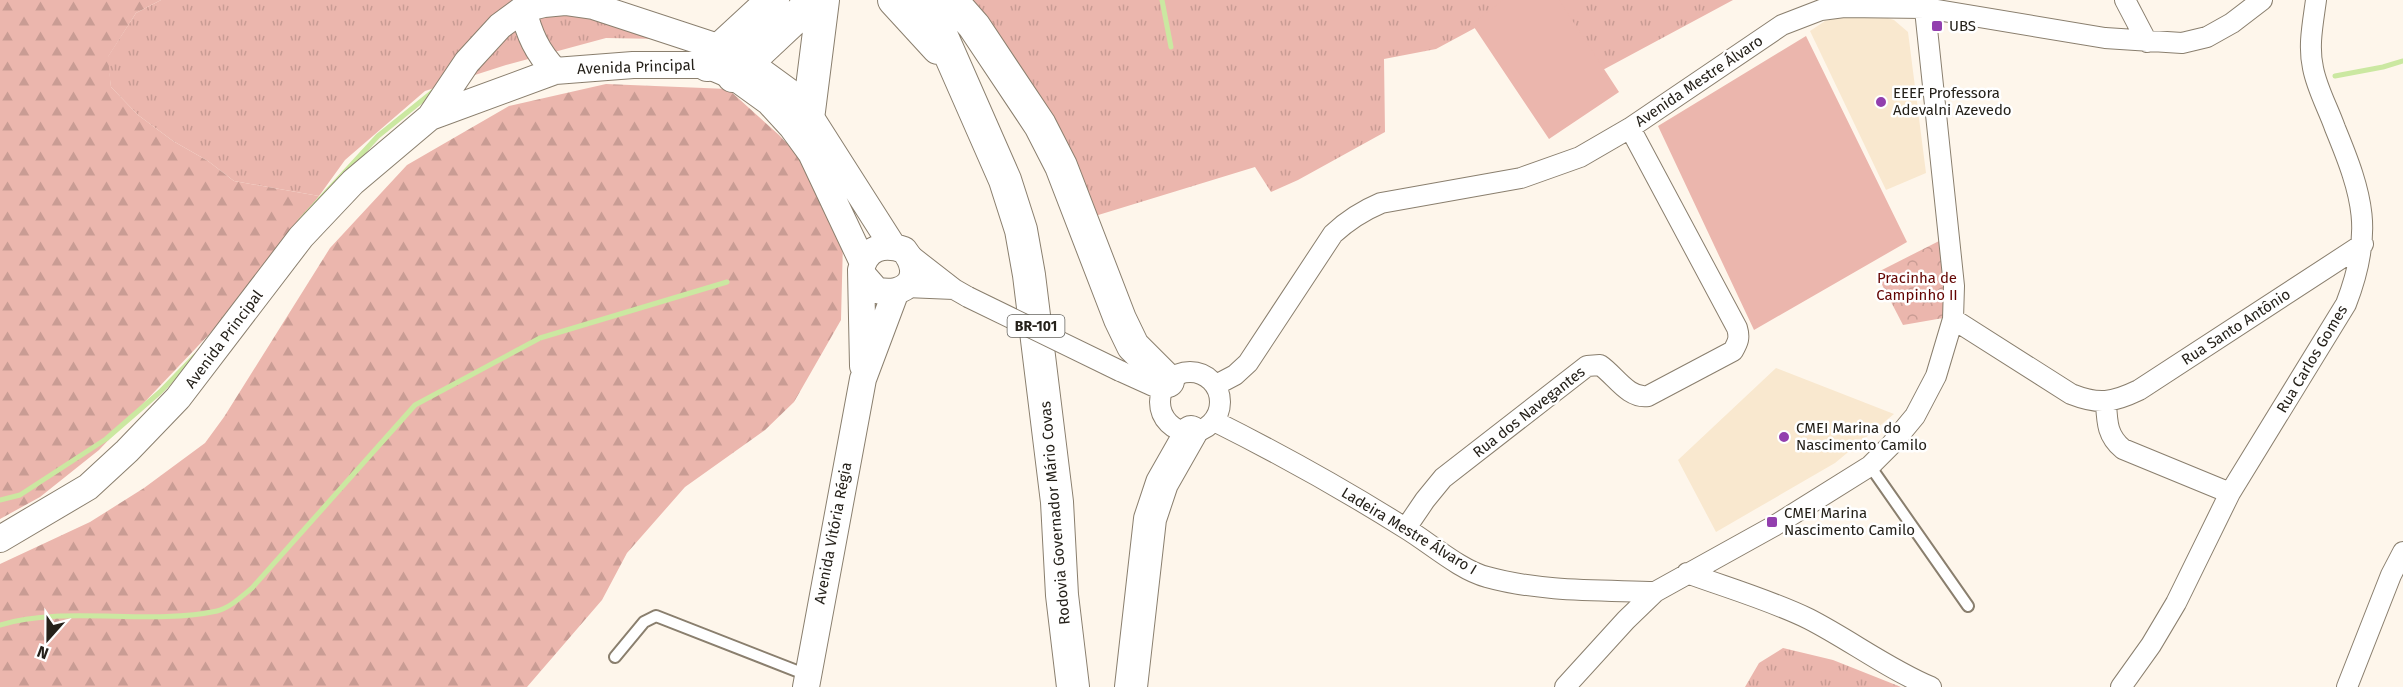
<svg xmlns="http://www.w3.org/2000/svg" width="2403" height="687" font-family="'Fira Sans',sans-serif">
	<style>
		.built { fill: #f9e8cf }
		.grass { fill: url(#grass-tufts) }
		.forest { fill: url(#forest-firs) }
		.park { fill: url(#park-crowns) }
		.garden { fill: #ebb6ad }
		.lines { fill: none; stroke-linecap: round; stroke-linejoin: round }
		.stream { stroke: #cbe8a1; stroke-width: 5 }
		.service-casing { stroke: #8a7f6e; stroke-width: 14 }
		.minor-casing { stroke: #8a7f6e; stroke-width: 22 }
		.tertiary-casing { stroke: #8a7f6e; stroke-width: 28 }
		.primary-casing { stroke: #8a7f6e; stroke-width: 34 }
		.service { stroke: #fff; stroke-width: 10 }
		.minor { stroke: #fff; stroke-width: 20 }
		.tertiary { stroke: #fff; stroke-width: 26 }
		.primary { stroke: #fff; stroke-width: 32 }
		.minor-bridge-casing { stroke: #8a7f6e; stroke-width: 22; stroke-linecap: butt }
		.minor-bridge { stroke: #fff; stroke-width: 20 }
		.poi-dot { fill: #923fae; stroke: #fff; stroke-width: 2 }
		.labels { text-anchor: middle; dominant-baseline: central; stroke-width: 5; stroke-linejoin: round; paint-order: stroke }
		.shield { fill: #fff; stroke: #66645f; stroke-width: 1.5 }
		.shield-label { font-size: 14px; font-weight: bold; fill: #25211a }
		.poi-label { font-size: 15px; fill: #25211a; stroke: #fff; text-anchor: start }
		.street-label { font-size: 15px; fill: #25211a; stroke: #fff }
		.park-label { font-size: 15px; fill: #640402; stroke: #fff }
	</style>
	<defs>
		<pattern id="grass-tufts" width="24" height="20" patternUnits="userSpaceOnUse" patternTransform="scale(1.5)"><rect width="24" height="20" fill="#ebb6ad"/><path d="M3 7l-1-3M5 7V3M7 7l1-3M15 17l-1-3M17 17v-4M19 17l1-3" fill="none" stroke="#c99c94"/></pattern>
		<pattern id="forest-firs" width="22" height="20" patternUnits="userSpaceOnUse" patternTransform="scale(1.5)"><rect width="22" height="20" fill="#ebb6ad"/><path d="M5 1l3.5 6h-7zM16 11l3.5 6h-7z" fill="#c99c94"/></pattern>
		<pattern id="park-crowns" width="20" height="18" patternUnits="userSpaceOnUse" patternTransform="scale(1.5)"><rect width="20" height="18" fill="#ebb6ad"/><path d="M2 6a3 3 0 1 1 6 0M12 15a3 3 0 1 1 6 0" fill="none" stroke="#c99c94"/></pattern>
	</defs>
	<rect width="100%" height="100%" fill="#fef6eb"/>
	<path class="built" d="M1849 15H1878L1894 20 1908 32 1926 173 1886 190 1810 31 1825 21Z
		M1776 368 1894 414 1835 463 1716 532 1678 460Z"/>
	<path class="grass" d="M161 0H613L660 39 606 38 506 65 425 91 345 160 319 196 234 181 208 161 173 141 138 115 111 87 107 58 136 13Z
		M969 0H1527L1436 49 1384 59 1385 132 1298 180 1271 192 1255 167 1095 216Z
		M1551 0H1733L1599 72Z
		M1783 648 1833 660 1901 687H1745L1759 663Z"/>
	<path class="forest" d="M0 0H161L136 13 108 57 111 87 138 115 173 141 208 161 234 181 319 196 236 306 99 450 40 497 0 519Z
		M606 84 728 89 779 135 812 170 843 242 841 320 794 402 765 430 685 487 627 553 602 600 527 687H0V564L90 522 144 488 205 443 224 417 330 248 407 165 509 106Z"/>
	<path class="park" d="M1943 239 1949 317 1903 325 1876 273Z"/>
	<path class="garden" d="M1503 0H1559L1619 92 1549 139 1472 24Z
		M1806 36 1907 242 1754 330 1658 126Z"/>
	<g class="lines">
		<path class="stream" d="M1162 0 1171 47
			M2335 76 2383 67 2403 61
			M300 221 378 136 435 90
			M0 500 20 495 106 439 160 392 195 356
			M0 625C66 605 148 626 217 611 230 608 242 596 252 588L415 405 540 338 727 282"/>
		<g class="service-casing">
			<path id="service" d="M1870 466 1968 606
				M615 657 644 622 656 616 807 675"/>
		</g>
		<g class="minor-casing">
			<path id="minor" d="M2125 0 2147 42
				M904 250 954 289 968 297
				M906 287 954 289
				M1953 319 2071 394C2099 405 2112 403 2139 390L2363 244
				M1120 371 1162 390
				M1160 402a30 30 0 1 1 60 0a30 30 0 1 1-60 0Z
				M1216 385 1235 375 1248 363 1333 234C1348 220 1362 211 1381 203L1521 178 1580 157 1630 128 1782 25 1821 10 1844 7 1925 8 2105 38 2182 43 2207 37 2232 23 2262 0
				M2106 402C2107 422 2107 436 2123 449L2230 493
				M1214 421C1280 454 1343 489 1405 528 1430 543 1460 570 1487 577 1541 592 1600 590 1655 592
				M1406 528 1425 500 1443 478 1587 366 1600 365C1615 375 1628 399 1648 396L1733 351C1738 342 1740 338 1737 328L1630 128
				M1687 573C1728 588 1770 600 1809 619 1850 640 1888 669 1931 687
				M1565 687 1626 620 1655 592 1774 526 1870 466 1891 445 1915 416 1936 376 1953 319 1954 286 1924 0
				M2121 687 2151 645 2176 603 2230 493 2346 304C2374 232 2363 196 2335 128 2328 108 2317 89 2313 68 2308 46 2313 23 2316 0
				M2347 687 2391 575 2403 552"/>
		</g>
		<g class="tertiary-casing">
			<path id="tertiary" d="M523 9C529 34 537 52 555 71
				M430 117 555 71 633 65H707L733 76 769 102 792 127 811 153 863 263
				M862 274 876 290C907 298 925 276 904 250 884 243 866 247 861 270L863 366
				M0 539 88 487 127 451 178 398 301 237 353 182 430 117 467 62 500 26 523 9 544 4 565 2 593 6 721 48 748 62 799 99 892 245
				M806 687 863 379 896 291"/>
		</g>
		<g class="primary-casing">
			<path id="primary" d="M894 0 938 48
				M926 0 1005 180 1021 230 1029 275 1057 502 1062 595 1073 687
				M951 0 974 26 1040 125 1061 166 1120 319 1133 346 1168 381
				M707 65 721 48 773 0
				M733 76 814 0
				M809 111 823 0
				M1131 687 1150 519 1162 483 1191 432"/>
		</g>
		<use href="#service" class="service"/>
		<use href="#minor" class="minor"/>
		<use href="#tertiary" class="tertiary"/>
		<use href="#primary" class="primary"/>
		<g class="minor-bridge-casing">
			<path id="minor-bridge" d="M968 297 1120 371"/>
		</g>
		<use href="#minor-bridge" class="minor-bridge"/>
	</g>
	<g class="poi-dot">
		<rect x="1931" y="20" width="12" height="12" rx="3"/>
		<circle cx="1881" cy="102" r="6"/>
		<circle cx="1784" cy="437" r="6"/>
		<rect x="1766" y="516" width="12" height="12" rx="3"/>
	</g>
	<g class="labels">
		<rect class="shield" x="1007.5" y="315" width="57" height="22" rx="4.5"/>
		<g class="shield-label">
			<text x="1036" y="326">BR-101</text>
		</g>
		<g class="poi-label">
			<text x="1949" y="26">UBS</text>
			<text x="1893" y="93">EEEF Professora<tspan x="1893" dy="17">Adevalni Azevedo</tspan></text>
			<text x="1796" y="428">CMEI Marina do<tspan x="1796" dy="17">Nascimento Camilo</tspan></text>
			<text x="1784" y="513">CMEI Marina<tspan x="1784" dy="17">Nascimento Camilo</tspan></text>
		</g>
		<g class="street-label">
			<text transform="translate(636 67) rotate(-2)">Avenida Principal</text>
			<text transform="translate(1699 81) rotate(-34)">Avenida Mestre Álvaro</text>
			<text transform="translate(2236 327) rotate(-33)">Rua Santo Antônio</text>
			<text transform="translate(224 339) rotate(-53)">Avenida Principal</text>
			<text transform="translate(2312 359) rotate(-59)">Rua Carlos Gomes</text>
			<text transform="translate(1529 412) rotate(-38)">Rua dos Navegantes</text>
			<text transform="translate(1055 513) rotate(-95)">Rodovia Governador Mário Covas</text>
			<text transform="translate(1409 531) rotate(31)">Ladeira Mestre Álvaro I</text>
			<text transform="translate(833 533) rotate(-79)">Avenida Vitória Régia</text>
		</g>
		<g class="park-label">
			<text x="1917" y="278">Pracinha de<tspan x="1917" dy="17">Campinho II</tspan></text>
		</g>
	</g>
	<g transform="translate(48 639) rotate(201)" stroke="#ffffff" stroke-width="4.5" paint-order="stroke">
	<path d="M0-4.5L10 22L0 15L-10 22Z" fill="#25211a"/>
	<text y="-9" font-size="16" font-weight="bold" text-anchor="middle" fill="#25211a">N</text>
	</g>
</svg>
